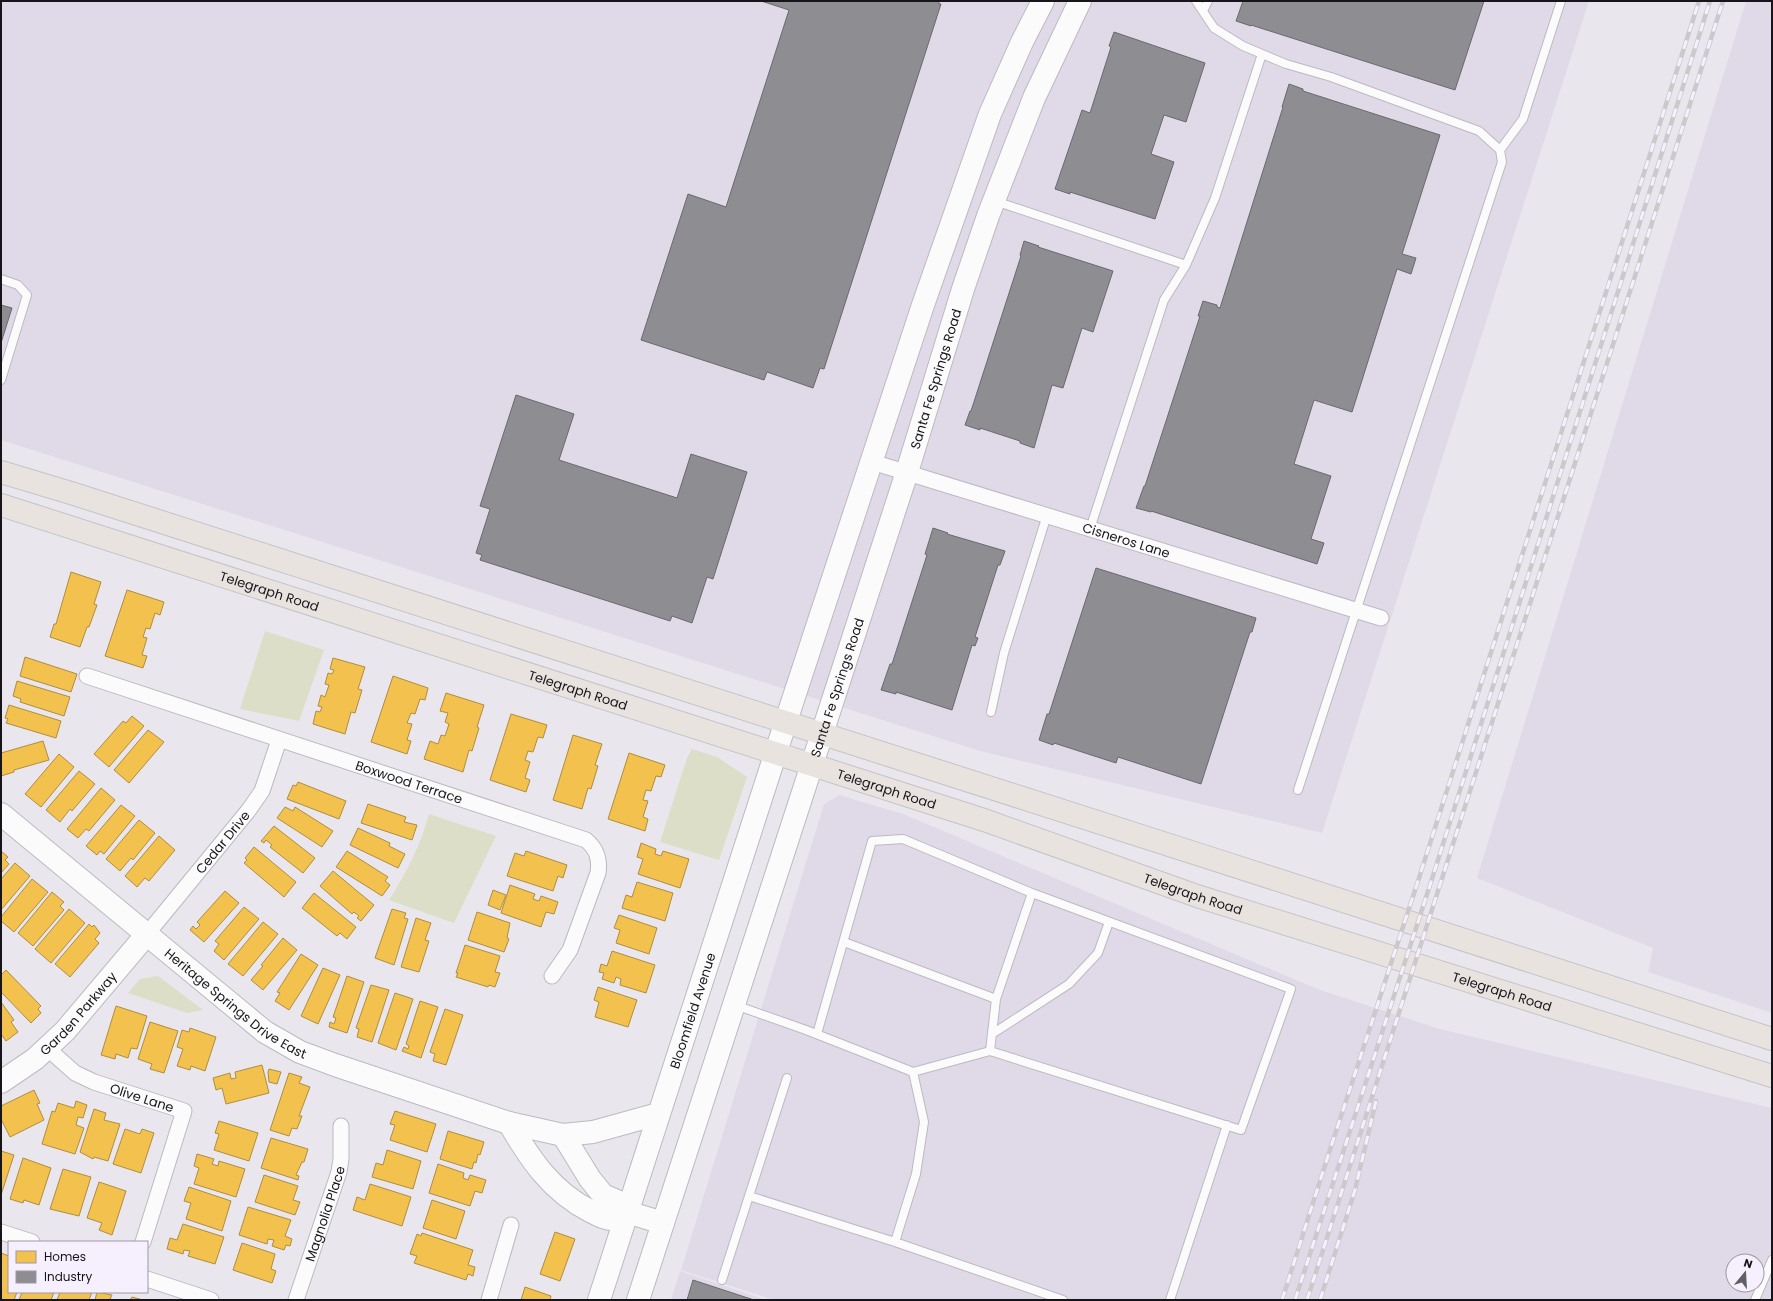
<svg xmlns="http://www.w3.org/2000/svg" width="1773" height="1301" font-family="Poppins,sans-serif">
	<style>
		.built { fill: #e0dae8; fill-rule: evenodd }
		.green { fill: #dddec8 }
		.homes { fill: #f2c14e; stroke: #b08d3e }
		.industry { fill: #8d8d92; stroke: #6a696e }
		.lines { fill: none; stroke-linecap: round; stroke-linejoin: round }
		.lane-casing { stroke: #bcb9c0; stroke-width: 10 }
		.street-casing { stroke: #bcb9c0; stroke-width: 17 }
		.secondary-casing { stroke: #bcb9c0; stroke-width: 24 }
		.primary-casing { stroke: #c5c3c6; stroke-width: 24 }
		.lane { stroke: #fcfbfc; stroke-width: 8 }
		.street { stroke: #fcfbfc; stroke-width: 15 }
		.secondary { stroke: #fcfbfc; stroke-width: 22 }
		.primary { stroke: #e9e3e0; stroke-width: 22 }
		.rail-casing { stroke: #cbc9cc; stroke-width: 4.5 }
		.rail { stroke: #f6f0fe; stroke-width: 3; stroke-dasharray: 9; stroke-linecap: butt }
		.labels { text-anchor: middle; dominant-baseline: central; stroke-width: 4; stroke-linejoin: round; paint-order: stroke }
		.street-label { font-size: 13px; fill: #17151a; stroke: #f6f0fe }
	</style>
	<rect width="100%" height="100%" fill="#eae6ee"/>
	<path class="built" d="M1 1H1589L1322 833 980 751 1 440Z
		M1746 1H1772V1013L1648 972 1653 948 1477 878Z
		M839 795 903 814 1320 990 1440 1029 1772 1108V1300H774L681 1270 824 804ZM1733 1261H1757V1285H1733Z
		M680 1271 766 1300H671Z"/>
	<path class="green" d="M265 631 324 650 299 721 240 709Z
		M692 749 717 757 747 777 719 860 660 842 687 758Z
		M429 814 496 836 454 923 389 900C406 874 421 844 429 814Z
		M158 976 203 1010 187 1013 128 993 140 979Z"/>
	<path class="homes" d="M71 572 101 582 94 604 97 605 89 627H87L80 647 50 637 54 624H56Z
		M127 590 164 602 160 615 155 613 150 629 146 628 143 637 147 638 142 655 147 656 143 668 105 656Z
		M25 657 77 674 71 692 20 676Z
		M333 658 365 667 358 689 362 690 355 713 351 712 345 734 313 724 316 711 320 712 322 707 318 706 321 695 325 697 329 685 325 684 328 673 332 674 334 670 330 669Z
		M393 676 428 688 425 700 420 699 415 714 411 713 407 723 412 724 407 740 411 741 407 754 371 742Z
		M17 681 70 697 64 716 20 702 21 699 13 696Z
		M446 693 484 705 477 727 479 728 472 751 469 750 463 772 424 759 430 741 438 744 441 735 445 736 449 724 445 722 448 713 440 711Z
		M9 705 61 721 56 738 6 723 8 719 5 718Z
		M511 714 547 725 543 738 538 737 533 752 528 751 525 760 530 762 525 778 530 780 526 792 490 780Z
		M132 716 144 726 109 767 94 754 123 721 126 723Z
		M148 730 164 742 129 783 114 770Z
		M573 735 602 744 595 765 598 766 591 789 588 788 582 809 553 800Z
		M43 741 49 760 14 770V772L1 776V753Z
		M629 753 665 765 661 777 656 776 651 791 646 790 643 800 648 801 643 817 648 819 645 831 608 819Z
		M59 754 74 767 41 807 25 794Z
		M79 771 95 784 72 811 70 809 60 822 46 810Z
		M298 782 346 801 339 819 287 799 293 785 296 786Z
		M101 788 115 800 89 831 86 829 78 838 67 829Z
		M368 804 406 817 404 822 417 825 412 840 361 823Z
		M121 805 135 816 104 854 100 851 97 855 86 846Z
		M285 807 293 811 295 807 333 831 322 847 277 818Z
		M139 820 155 833 133 860 131 858 120 871 106 859Z
		M274 826 315 858 303 873 270 847 272 845 266 840 264 843 261 841Z
		M358 828 390 843 389 846 405 854 398 868 350 845Z
		M159 836 175 850 149 881 145 878 137 887 125 876Z
		M641 843 656 849 655 854 661 856 663 851 689 859 680 888 638 874 643 859 637 857Z
		M254 847 296 882 284 897 244 863 247 860 245 858Z
		M1 851 8 857 5 860 9 864 1 873Z
		M347 851 388 877 385 881 390 885 382 896 336 867Z
		M526 851 567 865 563 878 558 876 553 891 507 876 515 853 524 856Z
		M15 863 30 876 1 910V879Z
		M333 871 374 905 361 921 357 918 359 916 354 912 352 914 320 886Z
		M32 879 48 892 14 932 1 921V917Z
		M637 882 673 893 665 921 622 908 626 895 632 897Z
		M510 885 535 894 533 899 539 901 541 896 558 902 554 914 546 912 541 927 501 913Z
		M493 890 506 895 500 910 488 905Z
		M225 891 239 903 204 942 190 930 193 926 196 929 200 925 197 922Z
		M52 892 64 902 60 906 64 910 33 946 18 933Z
		M314 893 356 927 347 939 340 933 337 936 302 908Z
		M244 907 259 919 224 960 214 951 219 944 215 941Z
		M69 909 85 923 51 963 35 949Z
		M392 909 406 913 404 918 408 919 394 965 375 958Z
		M477 912 510 923 507 938 509 939 504 952 468 940Z
		M619 915 657 928 649 954 616 943 620 930 614 928Z
		M416 918 431 923 425 940 429 941 419 972 401 967Z
		M263 922 278 934 243 976 228 964Z
		M89 924 92 927 94 925 100 933 95 939 99 943 70 977 55 964Z
		M283 938 297 950 263 990 251 980 263 966 261 965Z
		M465 945 500 956 495 972 500 973 495 987 489 985 488 987 456 977 458 973H456Z
		M612 951 655 965 646 993 620 985 621 979 616 977 614 983 602 979 604 973 599 972 601 964 607 966Z
		M301 954 318 965 289 1010 275 1001 280 993 277 992Z
		M323 968 340 975 318 1024 301 1016Z
		M6 970 41 1006 38 1009 41 1013 31 1023 1 992V975Z
		M347 976 364 982 347 1033 329 1027 330 1022 334 1024 336 1018 333 1017Z
		M371 985 389 990 372 1042 357 1037 359 1029 356 1028Z
		M598 987 637 1000 628 1027 595 1017 599 1002 594 1000Z
		M395 993 413 999 396 1050 378 1043Z
		M420 1001 438 1007 421 1058 402 1051 404 1047 408 1049 409 1046 406 1044Z
		M1 1002 14 1020 11 1022 18 1032 6 1041 1 1034Z
		M116 1006 147 1016 137 1049 131 1048 128 1058 116 1054 115 1059 101 1055Z
		M445 1009 463 1015 446 1065 433 1061 435 1054 430 1052Z
		M150 1022 178 1031 164 1073 150 1069 152 1064 138 1059Z
		M190 1028 216 1037 205 1071 191 1066 190 1070 177 1066 183 1049 177 1047 182 1030 189 1032Z
		M262 1065 269 1093 226 1104 222 1088 216 1090 213 1078 230 1073 231 1079 236 1078 235 1072Z
		M269 1069 281 1072 277 1084 269 1082 268 1072Z
		M289 1073 302 1077 299 1083 310 1087 299 1116H302L297 1129 292 1128 289 1136 270 1130Z
		M34 1090 40 1103 37 1104 44 1120 10 1137 1 1119V1106Z
		M76 1101 87 1105 83 1118 78 1117 76 1125 84 1128 75 1154 42 1144 52 1111 55 1112 58 1103 74 1108Z
		M94 1109 106 1113 104 1120 120 1124 108 1161 94 1157 93 1159 80 1152Z
		M395 1111 436 1124 427 1152 390 1140 395 1125 390 1124Z
		M219 1121 258 1133 249 1161 214 1150 219 1134 215 1133Z
		M125 1129 140 1134 142 1129 154 1133 141 1173 113 1164Z
		M448 1131 484 1142 480 1155 478 1154 476 1163 474 1162 472 1169 440 1159Z
		M271 1138 308 1149 304 1162H302L296 1175 299 1176 298 1180 261 1168Z
		M387 1150 421 1161 413 1189 372 1177 376 1163 383 1165Z
		M1 1151 14 1155 1 1195Z
		M197 1154 214 1159 212 1164 218 1166 219 1161 245 1169 236 1197 194 1184 199 1168 194 1166Z
		M23 1158 51 1168 39 1205 24 1200 23 1203 10 1199Z
		M438 1164 464 1173 463 1178 468 1180 470 1175 486 1180 482 1193 475 1191 470 1206 429 1193Z
		M63 1169 91 1177 79 1216 50 1209Z
		M264 1175 298 1186 293 1200 300 1202 295 1215 255 1202Z
		M99 1182 126 1191 112 1235 99 1230 102 1223 87 1218Z
		M370 1184 411 1197 402 1226 353 1210 357 1197 365 1200Z
		M189 1187 231 1201 222 1231 186 1219 191 1203 184 1201Z
		M432 1200 465 1211 456 1239 423 1228Z
		M248 1207 291 1220 285 1236 292 1239 290 1246 286 1245 284 1250 272 1246 274 1240 268 1239 267 1244 239 1235Z
		M183 1224 224 1237 215 1264 188 1256 190 1251 184 1250 183 1254 167 1249 170 1238 177 1240Z
		M555 1232 575 1239 560 1281 540 1274Z
		M422 1233 473 1250 468 1265 475 1267 473 1276 468 1274 466 1280 414 1263 417 1256 410 1254 417 1234 421 1236Z
		M242 1243 275 1254 271 1269 276 1271 272 1283 233 1270Z
		M1 1253 9 1256V1292H17L14 1300H1Z
		M525 1287 551 1296 550 1300H521Z
		M22 1292H54L51 1300H19Z
		M60 1292H92L89 1300H57Z
		M97 1292 112 1295 110 1299 114 1300H95Z
		M132 1297 143 1300H130Z"/>
	<path class="industry" d="M761 1H939V4H941L824 369 820 368 813 388 767 372 764 380 641 340 688 194 726 207 789 10Z
		M1243 1H1484L1455 90 1251 25V26L1236 21Z
		M1114 32 1205 63 1186 122 1164 115 1151 154 1174 162 1155 219 1070 192V194L1055 189 1082 110 1090 113 1111 47 1109 46Z
		M1289 84 1303 89V91L1440 135 1402 254 1416 258 1411 274 1397 269 1352 412 1314 400 1294 464 1331 476 1311 539 1324 543 1317 564 1151 511V512L1136 508 1144 486H1145L1200 316H1198L1203 301 1217 305V307L1220 308 1283 107H1282Z
		M1024 241 1039 246 1038 247 1113 271 1093 332 1082 328 1063 388 1052 385 1034 448 1020 443V441L980 428V430L965 425 970 411H971L1021 256 1020 255Z
		M1 305 12 308 1 343Z
		M516 395 574 414 559 460 677 498 691 454 747 472 713 579 707 577 692 623 672 616 670 621 480 560 482 555 476 553 490 509 480 506Z
		M933 528 948 533 947 534 1005 551 1000 565H998L975 637 978 638 975 646 972 645 952 710 896 692V694L881 690 890 664H892L927 555 925 554Z
		M1096 568 1256 618 1252 632H1250L1201 784 1118 757 1116 763 1054 743 1053 745 1039 740 1047 714H1049Z
		M693 1280 754 1300H687Z"/>
	<g class="lines">
		<g class="lane-casing">
			<path id="lane" d="M1196 1 1214 28 1243 46 1286 64 1331 77 1479 131 1500 150 1502 162 1298 790
				M1203 11 1208 1
				M1500 150 1523 119 1561 1
				M995 201 1186 265
				M1 279 18 285 27 295 1 380
				M1090 529 1164 300 1186 265 1215 198 1262 54
				M991 712 1004 653 1047 515
				M844 942 996 999 1032 893
				M735 1005 806 1030 913 1072 990 1051 1241 1130 1291 989 1032 893 903 839 872 841 817 1034
				M992 1034 1069 984 1098 953 1109 922
				M990 1051 996 999
				M913 1072 924 1122 916 1174 895 1242 1063 1300
				M787 1078 749 1196 895 1242
				M722 1280 749 1196
				M1170 1300 1227 1125
				M1755 1300 1772 1260"/>
		</g>
		<g class="street-casing">
			<g id="street">
				<path id="s1" d="M872 462 1381 618"/>
				<path id="s2" d="M87 676 586 840C597 849 600 859 598 873L570 950 552 976"/>
				<path id="s3" d="M147 934 248 811 262 791 279 740"/>
				<path id="s4" d="M47 1048 75 1073 94 1082 184 1111 143 1242"/>
				<path d="M1 1232 32 1242"/>
				<path d="M147 1279 211 1300"/>
				<path id="s5" d="M296 1300 339 1172 341 1159V1126"/>
				<path d="M489 1300 511 1225"/>
			</g>
		</g>
		<g class="secondary-casing">
			<g id="secondary">
				<path id="s6" d="M1 814 265 1032 300 1052 335 1065 509 1123 563 1135 593 1132 658 1114"/>
				<path id="s7" d="M1 1082 35 1059 65 1031 147 934"/>
				<path d="M509 1123C530 1159 551 1191 590 1211 597 1214 606 1220 613 1219 618 1218 623 1214 627 1212"/>
				<path d="M563 1135 590 1179 603 1195 617 1201 627 1212 663 1223"/>
				<path id="s8" d="M599 1300 786 721 923 305 990 114 1022 42 1043 1"/>
				<path id="s9" d="M638 1300 907 472 963 289 988 216 1034 98 1080 1"/>
			</g>
		</g>
		<g class="primary-casing">
			<g id="primary">
				<path d="M1 472 71 493C639 673 1205 857 1772 1039"/>
				<path id="s10" d="M1 505 984 820 1197 896 1772 1076"/>
			</g>
		</g>
		<use href="#lane" class="lane"/>
		<use href="#street" class="street"/>
		<use href="#secondary" class="secondary"/>
		<use href="#primary" class="primary"/>
		<g class="rail-casing">
			<path id="rail" d="M1282 1300 1327 1159 1419 878 1699 1
				M1295 1300 1431 882 1710 1
				M1307 1300 1723 1
				M1320 1300 1355 1190 1376 1101"/>
		</g>
		<use href="#rail" class="rail"/>
	</g>
	<g class="labels">
		<g class="street-label">
			<text stroke="none"><textPath href="#s9" startOffset="968">Santa Fe Springs Road</textPath></text>
			<text stroke="none"><textPath href="#s1" startOffset="266">Cisneros Lane</textPath></text>
			<text stroke="none"><textPath href="#s10" startOffset="282">Telegraph Road</textPath></text>
			<text stroke="none"><textPath href="#s9" startOffset="644">Santa Fe Springs Road</textPath></text>
			<text stroke="none"><textPath href="#s10" startOffset="606">Telegraph Road</textPath></text>
			<text stroke="none"><textPath href="#s2" startOffset="339">Boxwood Terrace</textPath></text>
			<text stroke="none"><textPath href="#s10" startOffset="930">Telegraph Road</textPath></text>
			<text stroke="none"><textPath href="#s3" startOffset="119">Cedar Drive</textPath></text>
			<text stroke="none"><textPath href="#s10" startOffset="1254">Telegraph Road</textPath></text>
			<text stroke="none"><textPath href="#s10" startOffset="1578">Telegraph Road</textPath></text>
			<text stroke="none"><textPath href="#s6" startOffset="302">Heritage Springs Drive East</textPath></text>
			<text stroke="none"><textPath href="#s8" startOffset="304">Bloomfield Avenue</textPath></text>
			<text stroke="none"><textPath href="#s7" startOffset="104">Garden Parkway</textPath></text>
			<text stroke="none"><textPath href="#s4" startOffset="109">Olive Lane</textPath></text>
			<text stroke="none"><textPath href="#s5" startOffset="91">Magnolia Place</textPath></text>
		</g>
	</g>
	<rect width="1773" height="1301" fill="none" stroke="#17151a" stroke-width="4"/>
	<rect x="8" y="1241" width="140" height="52" fill="#f6f0fe" stroke="#9d98a3"/>
	<rect x="16" y="1251" width="20" height="12" fill="#f2c14e" stroke="#9d98a3"/>
	<text x="44" y="1261" font-size="12" fill="#17151a">Homes</text>
	<rect x="16" y="1271" width="20" height="12" fill="#8d8d92" stroke="#9d98a3"/>
	<text x="44" y="1281" font-size="12" fill="#17151a">Industry</text>
	<g transform="translate(1745 1273) rotate(18)"><circle r="19" fill="#f6f0fe" stroke="#9d98a3"/>
	<path d="M0-3L7 15L0 10L-7 15Z" fill="#615e64"/>
	<text y="-6" font-size="11" font-weight="bold" text-anchor="middle" fill="#17151a">N</text>
	</g>
</svg>
